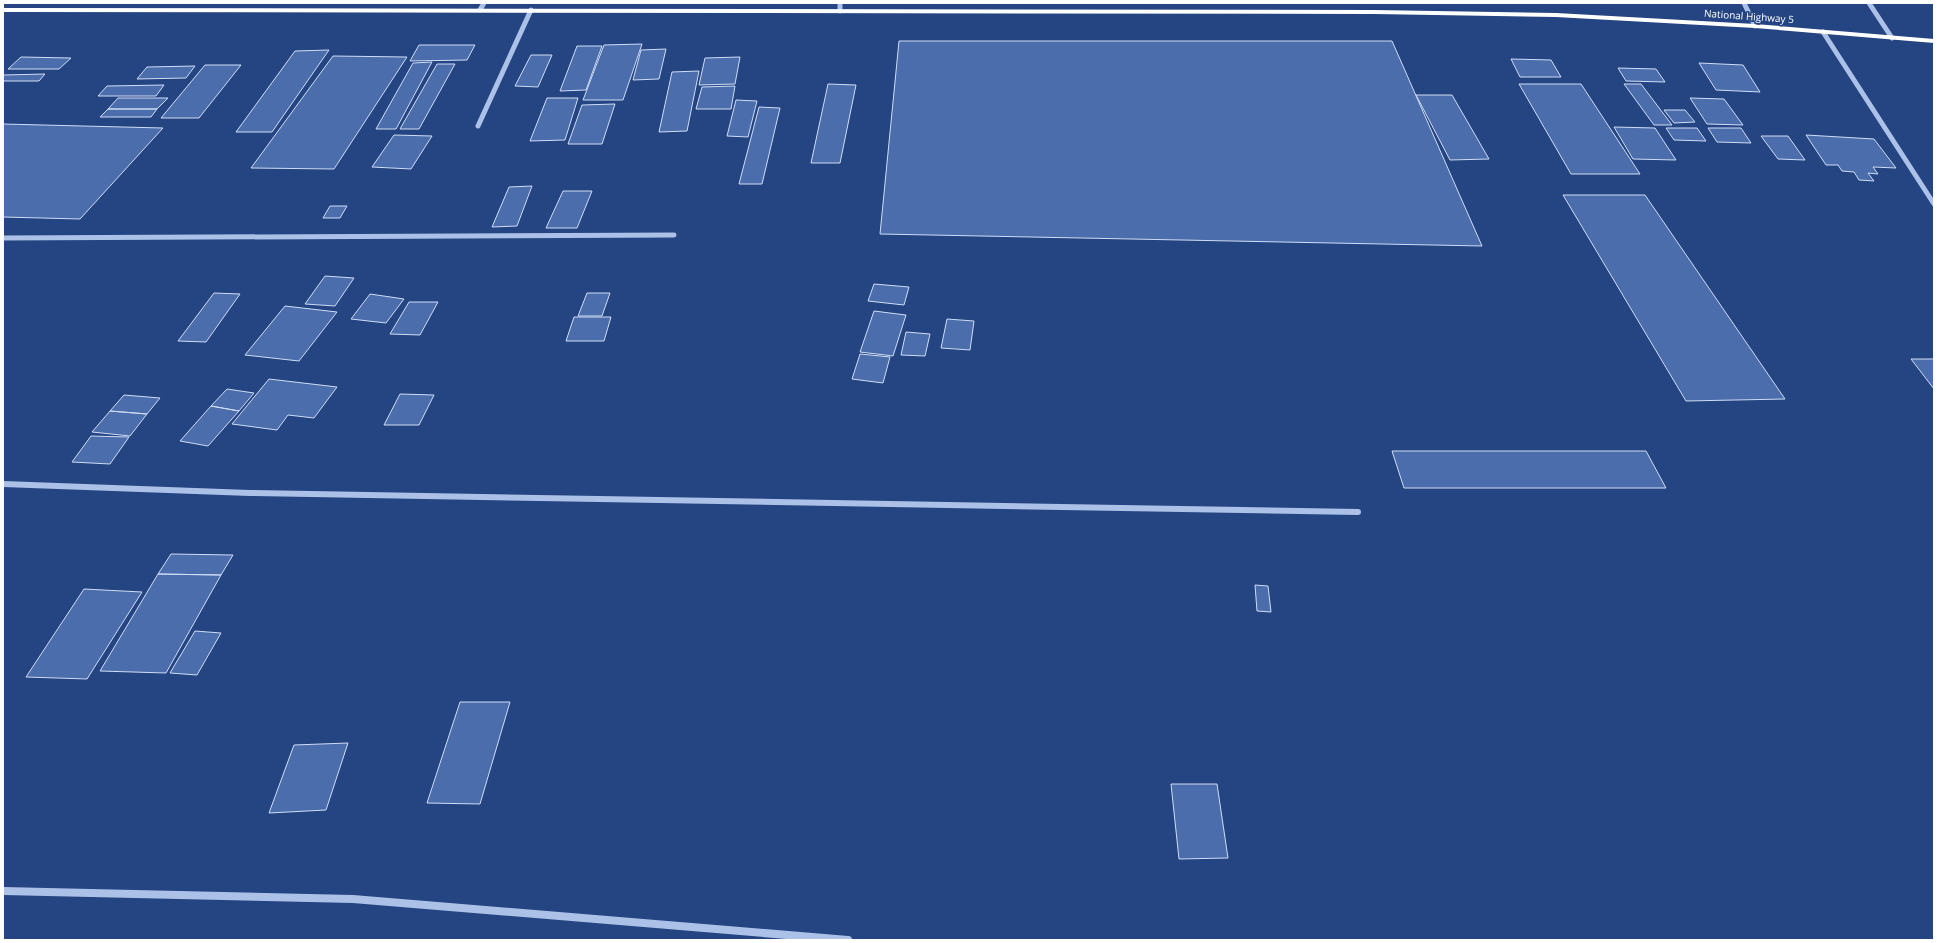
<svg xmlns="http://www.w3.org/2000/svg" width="1937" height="943" font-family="'Open Sans',sans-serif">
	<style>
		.building { fill: #4c6dab; stroke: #cfddf6 }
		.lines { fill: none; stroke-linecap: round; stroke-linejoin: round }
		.minor-far2 { stroke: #acc1e7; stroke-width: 5 }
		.minor-far1 { stroke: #acc1e7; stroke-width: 6 }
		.minor { stroke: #acc1e7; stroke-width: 8 }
		.highway { fill: #fff; fill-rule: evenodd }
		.labels { text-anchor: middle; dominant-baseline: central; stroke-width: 3.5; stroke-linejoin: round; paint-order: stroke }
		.far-street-label { font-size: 10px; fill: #fff; stroke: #244482 }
	</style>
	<rect width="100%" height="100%" fill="#244482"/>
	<path class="building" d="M899 41H1392L1482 246 880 234Z
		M642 44 623 100H583L604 45Z
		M419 45H475L467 60 410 61Z
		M577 46H602L586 90 560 91Z
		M666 49 659 79 633 80 641 50Z
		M329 50 272 132H236L295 51Z
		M531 55H552L538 87 515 86Z
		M333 56 407 57 334 169 251 168Z
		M21 57 71 58 59 69H8Z
		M740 57 735 84 699 85 705 58Z
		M1511 59 1551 60 1561 77H1520Z
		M432 62 396 129H376L413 63Z
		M1699 63 1743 65 1760 92 1716 90Z
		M437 64H455L419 129H400Z
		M205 65H241L199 118H161Z
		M195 66 186 78 137 79 147 67Z
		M1618 68 1656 69 1665 82 1626 81Z
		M699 71 687 131 659 132 672 72Z
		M45 74 39 81H3V75Z
		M828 84 856 85 840 163H811Z
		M1519 84H1581L1640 174H1571Z
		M1624 84H1641L1672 125H1654Z
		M164 85 156 96H98L107 86Z
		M735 86 731 109H696L702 87Z
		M1416 95H1452L1489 159 1450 160Z
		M118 98H168L157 109H108Z
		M547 98H578L565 140 530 141Z
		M1690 98 1724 99 1743 125 1707 124Z
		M736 100 757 101 748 137 727 136Z
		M615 104 602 144H568L582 105Z
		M759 107 780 108 762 184H739Z
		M108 109H157L151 117H100Z
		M1664 110H1685L1695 122 1674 123Z
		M3 124 163 128 80 219 3 217Z
		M1614 127 1655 128 1676 160 1633 159Z
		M1666 128H1697L1706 141 1674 140Z
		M1708 128H1741L1751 143 1717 142Z
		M394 135 432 136 411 169 372 167Z
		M1806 135 1874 139 1896 168 1873 167 1878 174 1868 173 1874 181 1859 180 1854 172 1842 171 1838 165H1826Z
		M1761 136H1788L1805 160 1778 159Z
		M532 186 517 226 492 227 509 187Z
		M563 191H592L577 228H546Z
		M1563 195H1645L1785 399 1686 401Z
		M330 206H347L340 218H323Z
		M325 276 354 278 335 306 305 304Z
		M874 284 909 287 904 305 868 301Z
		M214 293 240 294 206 342 178 341Z
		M587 293H610L602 316H578Z
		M370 294 404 299 386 323 351 319Z
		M409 302H438L420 335 390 334Z
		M285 306 337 312 299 361 245 355Z
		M874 311 906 315 893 356 860 352Z
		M574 317H611L604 341H566Z
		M947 319 974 321 970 350 941 348Z
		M906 332 930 334 925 356 901 355Z
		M860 354 890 357 883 383 852 379Z
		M1911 359H1934V389Z
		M269 379 337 387 314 418 288 415 277 430 232 424Z
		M227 389 254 393 239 411 211 406Z
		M400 394 434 395 419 425H384Z
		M124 395 160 398 147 414 110 411Z
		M211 406 239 411 208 446 180 441Z
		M110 411 147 414 130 436 92 432Z
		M91 436 129 437 110 464 72 462Z
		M1392 451H1646L1666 488H1404Z
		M171 554 233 555 221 575 158 574Z
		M158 574 221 575 166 673 100 671Z
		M1255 585 1268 586 1271 612 1257 611Z
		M84 589 142 592 87 679 26 677Z
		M195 631 221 633 197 675 170 673Z
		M460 702H510L480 804 427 803Z
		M348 743 326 810 269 813 294 745Z
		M1171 784H1217L1228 858 1179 859Z"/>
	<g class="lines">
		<path class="minor-far2" d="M840 3V11
			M1744 3 1755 26
			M1869 3 1892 38
			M480 10 484 3
			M1823 32 1934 204
			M478 126 531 10
			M3 238 674 235"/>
		<path class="minor-far1" d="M3 484 250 493 1358 512"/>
		<path class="minor" d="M3 891 353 899 848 940"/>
		<path class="highway" d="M3 8 1374 10 1556 13 1755 24 1934 39V43L1755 28 1556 17 1374 14 3 12Z"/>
	</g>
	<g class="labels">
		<g class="far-street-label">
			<text transform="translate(1749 16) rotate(4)">National Highway 5</text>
		</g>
	</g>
	<rect width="1937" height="943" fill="none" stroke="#ffffff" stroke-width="8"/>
</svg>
